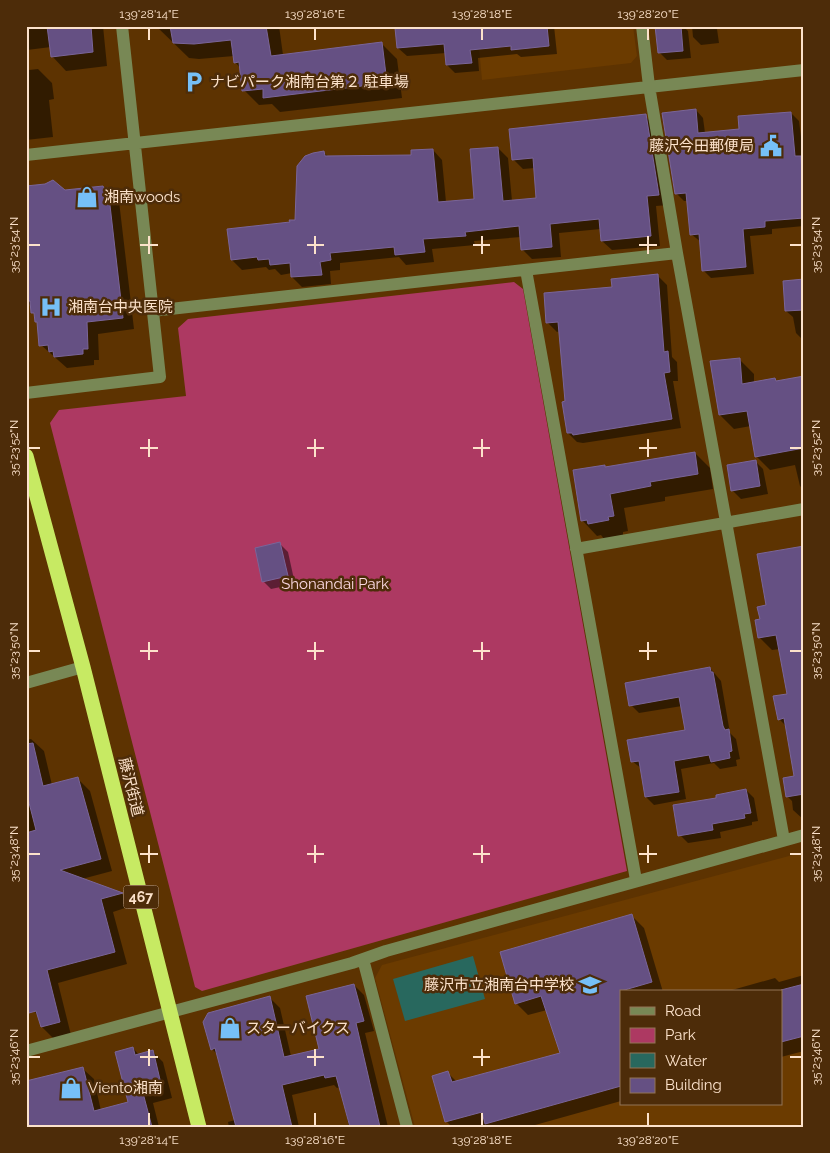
<svg xmlns="http://www.w3.org/2000/svg" width="830" height="1153" font-family="Raleway,'Noto Sans JP',sans-serif">
	<style>
		.built { fill: #6b3b00; fill-rule: evenodd }
		.green { fill: #ad3962 }
		.water { fill: #28685e }
		.shadow { fill: #0007 }
		.building { fill: #655083; stroke: #7a6599 }
		.lines { fill: none; stroke-linecap: round; stroke-linejoin: round }
		.minor { stroke: #788855; stroke-width: 12 }
		.highway { stroke: #c7ea63; stroke-width: 15 }
		.ticks { fill: none; stroke: #fce2cb; stroke-width: 2 }
		.labels { text-anchor: middle; dominant-baseline: central; stroke-width: 5; stroke-linejoin: round; paint-order: stroke }
		.shield { fill: #4d2c09; stroke: #c8ab91; stroke-width: 1 }
		.shield-label { font-size: 14px; font-weight: bold; fill: #fce2cb }
		.poi-label { font-size: 15px; fill: #fce2cb; stroke: #4d2c09; text-anchor: start }
		.park-label { font-size: 15px; fill: #f9d7df; stroke: #4d2c09 }
		.street-label { font-size: 15px; fill: #fce2cb; stroke: #4d2c09 }
		.neatline { fill: none; stroke: #fce2cb; stroke-width: 2 }
		.ticks-label { font-size: 12px; text-anchor: middle; fill: #fce2cb }
	</style>
	<rect width="100%" height="100%" fill="#5d3301"/>
	<path class="built" d="M477 26H633L637 56 631 63 482 80Z
		M804 852V1123L789 1127H415L375 978 382 965ZM621 992H781V1104H621Z"/>
	<path class="green" d="M514 282 523 289 627 871 202 991 195 987 50 423 59 410 186 396 178 328 188 319Z"/>
	<path class="water" d="M473 956 485 999 405 1021 393 979Z"/>
	<path class="shadow" d="M26 26H103L107 66 66 71 52 56 51 47 27 50 29 70 38 69 52 83 54 99 49 100 53 137 26 140Z
		M156 26H279L283 55 382 44 397 59 402 98 280 112 272 104 259 105 244 90 241 69 235 62 234 56 199 59 189 58Z
		M426 26H554L557 54 521 57 517 54 478 58 479 71 455 73 447 65 446 53 407 56 398 48Z
		M657 26H683L688 31 691 58 667 60 659 52Z
		M692 26H747L717 29 719 43 701 45 693 37Z
		M696 110 703 118 705 133 740 130 791 113 799 121 804 161V226L772 229V234L750 236 754 274 711 278 703 270 701 242 691 234 688 201H684L676 193Z
		M645 116 655 126 668 205 656 206 660 246 612 250 602 241 601 229 559 233 561 257 532 259 522 249 521 237 474 241 475 245 432 249 434 262 406 265 399 257 340 263V270L330 271 331 284 302 287 292 277V273L281 275 275 269 269 270 266 267 242 270 232 260 229 230 291 223 296 221 324 153 329 157H413L433 150 442 160 446 202 476 200 498 148 508 158 512 201 538 199 535 168 523 169 513 159Z
		M107 189 119 201 134 329 98 334 99 360H94V365L67 368 41 345 39 324 28 301 65 192Z
		M658 276 667 285 672 357 677 362 678 381H673L681 428 583 443 577 442 568 433 560 331 557 332 548 323 613 288Z
		M804 281V339L803 340 796 333 793 317 786 311Z
		M740 360 754 374V383L804 378V490L800 486 795 465 770 470 756 456 751 426 734 429 720 415Z
		M695 453 710 468 713 489 665 497V501L624 508 628 531 623 532V535L604 539 601 535 597 536 582 520 606 469Z
		M755 461 763 469 768 494 741 499 733 491Z
		M280 544 288 552 295 584 271 589 263 581Z
		M804 549V820L793 810 792 801 787 796 795 777 787 727 779 719 788 695 780 649 772 650 760 638 757 621 761 620 767 606Z
		M710 668 721 681 730 733 736 739 740 759 736 760 737 766 720 769 714 763 681 769 686 799 654 805 646 797 642 769 632 761 687 731 682 706 639 713 631 705Z
		M31 739 44 751 52 785 78 779 90 791 112 871 82 879 122 894 134 905 113 912 127 964 58 983 71 1035 54 1039 42 1027 39 1017 34 1011 26 877V740Z
		M746 790 754 798 758 821 752 822V825L720 832 721 838 688 843 680 835Z
		M632 916 644 928 663 992H621V1101L528 1127H490L488 1125 452 1127 446 1121 448 1073 457 1082 562 1053 547 1010 528 1015 516 1003Z
		M804 975V1051L781 1057V992H725L775 978 779 982Z
		M354 985 364 995 374 1031 365 1033 388 1127H349L341 1087 337 1088 334 1085 292 1095 299 1127H229L228 1122 235 1120 218 1055 212 1049 270 998 280 1008 291 1056 320 1050Z
		M133 1048 139 1055 152 1051 163 1062 172 1098 153 1103 159 1127H26L83 1069 94 1079 101 1111 129 1103Z"/>
	<path class="building" d="M47 26H91L93 52 51 57Z
		M170 26H266L271 56 382 42 387 83 263 98V89L242 91 239 62 234 63 231 40 194 44 173 43Z
		M411 26H547L549 46 511 50V46L470 50 472 63 446 65 444 44 397 48 395 28Z
		M655 26H681L683 51 658 53Z
		M696 109 698 133 739 129 738 116 791 112 795 156H801L804 218 765 221V227L743 229 746 267 702 271 699 234 690 235 686 193 675 194 662 113Z
		M646 114 659 195 647 196 651 236 601 241 599 219 550 224 552 247 521 250 519 226 465 232 466 236 423 239 425 252 395 255 394 247 330 253 331 260 320 262 322 275 291 277 290 263 270 265 269 259 258 260 257 257 231 260 227 229 290 222 289 220H295L297 166 305 156 313 153 324 151 325 156 411 155V150L433 149 438 202 474 199 470 149 498 147 503 201 536 198 533 158 512 160 509 129Z
		M53 180 65 190 103 186 104 188H108L123 318 87 322 88 349H83V354L54 357 53 351 49 352 48 345 39 346 37 322H35L34 313H31L30 301H26V186L45 184Z
		M658 274 664 352 668 351 670 372 664 373 672 419 573 435 572 433H567L562 402 565 401 558 322 546 323 544 293 612 287 611 279Z
		M804 279V310L785 311 783 281Z
		M740 358 742 384 775 378 776 381 804 376V448L755 457 747 411 719 415 710 361Z
		M695 452 698 474 650 482 651 486 610 494 614 516 608 517 609 520 588 524 587 520 581 521 573 470 605 465V467Z
		M756 460 760 486 731 491 727 465Z
		M280 542 288 576 262 582 255 548Z
		M804 546V794L786 797 783 778 794 776 784 718 778 720 773 696 787 694 776 635 758 638 755 620 760 619 757 607 766 605 757 554Z
		M710 667 711 672H713L723 726 725 730 729 729 732 751 729 752 730 758 711 762 709 755 674 761 679 792 645 797 639 761 631 762 627 740 685 730 679 697 629 706 625 683Z
		M33 743 43 786 78 777 101 859 60 870 123 893 101 899 115 952 47 970 60 1022 41 1027 36 1011 29 1013 26 1002V833L36 830 26 791V744Z
		M746 789 751 813 744 814 745 818 712 824 713 830 678 836 673 805 716 798V795Z
		M632 914 652 982 621 991V1086L485 1124 482 1112 445 1122 432 1076 448 1071 452 1082 560 1053 541 996 515 1004 500 952Z
		M354 984 364 1021 356 1023 380 1127H350L336 1076 325 1078 324 1075 282 1085 292 1127H236L215 1048 211 1050 203 1022 208 1013 270 996 284 1057 319 1049 306 996Z
		M804 984V1036L781 1042V990Z
		M133 1047 135 1055 153 1050 162 1088 143 1093 152 1127H26V1081L83 1067 94 1111 128 1102 115 1052Z"/>
	<g class="lines">
		<path class="minor" d="M642 26 649 86 677 253 784 840
			M26 155 804 70
			M526 270 636 880
			M152 311 677 253
			M26 393 160 377 122 26
			M576 549 804 509
			M26 683 83 667
			M363 959 407 1127
			M26 1051 352 963 386 951 804 835"/>
		<path class="highway" d="M26 456 83 667 199 1127"/>
	</g>
	<path class="ticks" d="M149 28V40M315 28V40M482 28V40M648 28V40M149 236V254M315 236V254M482 236V254M648 236V254M28 245H40M140 245H158M307 245H324M473 245H490M639 245H657M790 245H802M149 439V457M315 439V457M482 439V457M648 439V457M28 448H40M140 448H158M307 448H324M473 448H490M639 448H657M790 448H802M149 642V660M315 642V660M482 642V660M648 642V660M28 651H40M140 651H158M307 651H324M473 651H490M639 651H657M790 651H802M149 845V863M315 845V863M482 845V863M648 845V863M28 854H40M140 854H158M307 854H324M473 854H490M639 854H657M790 854H802M149 1049V1066M315 1049V1066M482 1049V1066M28 1057H40M140 1057H158M307 1057H324M473 1057H490M790 1057H802M149 1113V1126M315 1113V1126M482 1113V1126M648 1113V1126"/>
	<defs>
		<g id="parking-bare" transform="scale(1.725)"><path d="M-3.5-5.5H1a3.5 3.5 0 0 1 0 7H-1V5.5H-3.5ZM-1-3.4V-.6H.8a1.4 1.4 0 0 0 0-2.8Z" fill="#76c0f7" stroke="#4d2c09" stroke-width="2.5" paint-order="stroke"/></g>
		<g id="civic-bare" transform="scale(1.725)"><path d="M-.6-6.5H3V-4.5H.6V-3L4-1V1h2V6H-6V1h2V-1L-.6-3ZM-1.2 2.5V6h2.4V2.5Z" fill="#76c0f7" stroke="#4d2c09" stroke-width="2.5" paint-order="stroke"/></g>
		<g id="shop-bare" transform="scale(1.725)"><path d="M-5-2.5h2.3a2.7 3.5 0 0 1 5.4 0H5L5.5 6h-11ZM-1.5-2.5h3a1.5 2.3 0 0 0-3 0Z" fill="#76c0f7" stroke="#4d2c09" stroke-width="2.5" paint-order="stroke"/></g>
		<g id="hospital-bare" transform="scale(1.725)"><path d="M-5-5h3v3.5h4V-5h3V5h-3V1.5h-4V5h-3Z" fill="#76c0f7" stroke="#4d2c09" stroke-width="2.5" paint-order="stroke"/></g>
		<g id="school-bare" transform="scale(1.725)"><path d="M0-5L7-2L0 1L-7-2ZM-4 1L0 2.5L4 1V4Q0 6-4 4Z" fill="#76c0f7" stroke="#4d2c09" stroke-width="2.5" paint-order="stroke"/></g>
	</defs>
	<g fill-rule="evenodd">
		<use href="#parking-bare" x="194" y="82"/>
		<use href="#civic-bare" x="771" y="146"/>
		<use href="#shop-bare" x="87" y="197"/>
		<use href="#hospital-bare" x="51" y="307"/>
		<use href="#school-bare" x="590" y="985"/>
		<use href="#shop-bare" x="230" y="1028"/>
		<use href="#shop-bare" x="71" y="1088"/>
	</g>
	<g class="labels">
		<rect class="shield" x="123.5" y="885.5" width="35" height="23" rx="4"/>
		<g class="shield-label">
			<text x="141" y="897">467</text>
		</g>
		<g class="poi-label">
			<text x="210" y="82">ナビパーク湘南台第２ 駐車場</text>
			<text x="754" y="146" text-anchor="end">藤沢今田郵便局</text>
			<text x="104" y="197">湘南woods</text>
			<text x="68" y="307">湘南台中央医院</text>
			<text x="574" y="985" text-anchor="end">藤沢市立湘南台中学校</text>
			<text x="246" y="1028">スターバイクス</text>
			<text x="88" y="1088">Viento湘南</text>
		</g>
		<g class="park-label">
			<text x="335" y="584">Shonandai Park</text>
		</g>
		<g class="street-label">
			<text transform="translate(131 787) rotate(76)">藤沢街道</text>
		</g>
	</g>
	<rect width="830" height="1153" fill="none" stroke="#4d2c09" stroke-width="55"/>
	<rect x="620" y="990" width="162" height="115" fill="#4d2c09" stroke="#937557"/>
	<rect x="630" y="1007" width="25" height="8" fill="#788855" stroke="#937557"/>
	<text x="665" y="1016" font-size="15" fill="#fce2cb">Road</text>
	<rect x="630" y="1028" width="25" height="15" fill="#ad3962" stroke="#937557"/>
	<text x="665" y="1040" font-size="15" fill="#fce2cb">Park</text>
	<rect x="630" y="1053" width="25" height="15" fill="#28685e" stroke="#937557"/>
	<text x="665" y="1066" font-size="15" fill="#fce2cb">Water</text>
	<rect x="630" y="1078" width="25" height="15" fill="#655083" stroke="#937557"/>
	<text x="665" y="1090" font-size="15" fill="#fce2cb">Building</text>
	<rect x="28" y="28" width="774" height="1098" class="neatline"/>
	<g class="ticks-label">
		<text x="149" y="18">139°28'14"E</text>
		<text x="315" y="18">139°28'16"E</text>
		<text x="482" y="18">139°28'18"E</text>
		<text x="648" y="18">139°28'20"E</text>
		<text transform="translate(14 245) rotate(-90)" y="4">35°23'54"N</text>
		<text transform="translate(816 245) rotate(-90)" y="4">35°23'54"N</text>
		<text transform="translate(14 448) rotate(-90)" y="4">35°23'52"N</text>
		<text transform="translate(816 448) rotate(-90)" y="4">35°23'52"N</text>
		<text transform="translate(14 651) rotate(-90)" y="4">35°23'50"N</text>
		<text transform="translate(816 651) rotate(-90)" y="4">35°23'50"N</text>
		<text transform="translate(14 854) rotate(-90)" y="4">35°23'48"N</text>
		<text transform="translate(816 854) rotate(-90)" y="4">35°23'48"N</text>
		<text transform="translate(14 1057) rotate(-90)" y="4">35°23'46"N</text>
		<text transform="translate(816 1057) rotate(-90)" y="4">35°23'46"N</text>
		<text x="149" y="1144">139°28'14"E</text>
		<text x="315" y="1144">139°28'16"E</text>
		<text x="482" y="1144">139°28'18"E</text>
		<text x="648" y="1144">139°28'20"E</text>
	</g>
</svg>
